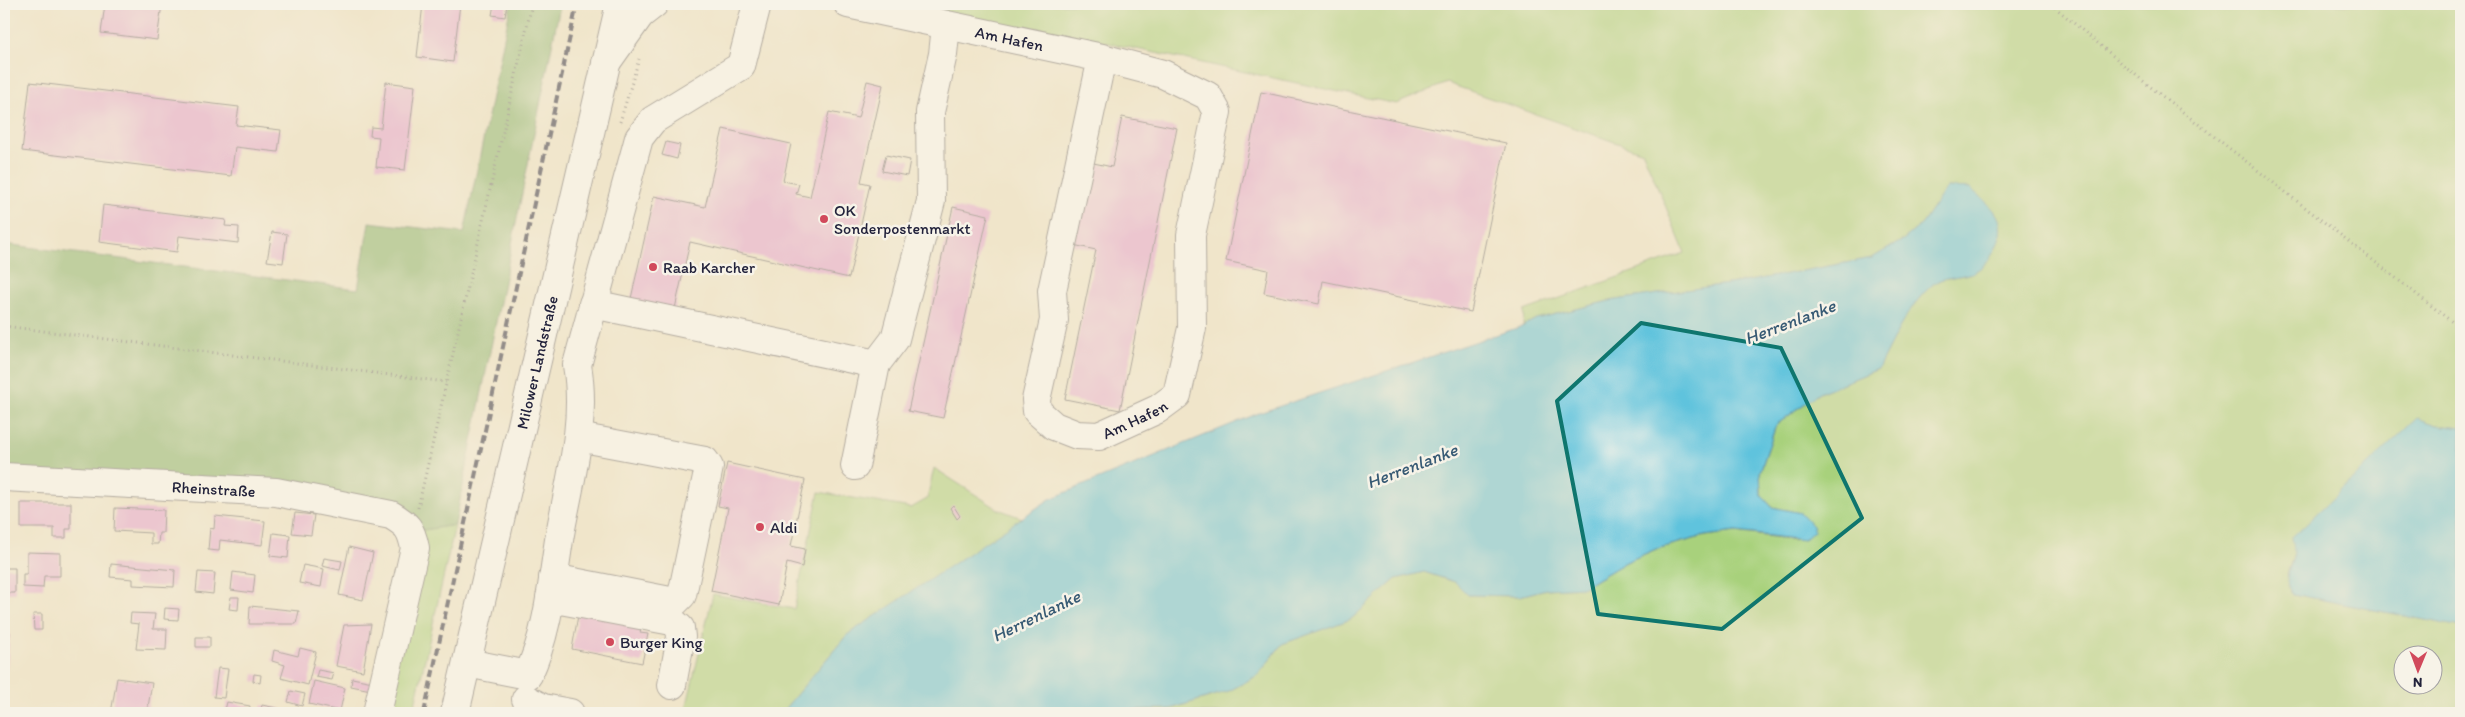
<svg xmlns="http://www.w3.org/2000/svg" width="2465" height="717" font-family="Itim,sans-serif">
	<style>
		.green { fill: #a8d17c; stroke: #657a5c; fill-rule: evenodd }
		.forest { fill: #86b36c; stroke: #546a54 }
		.water { fill: #5fc3dd; stroke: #40728c }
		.building { fill: #e6a0d6 }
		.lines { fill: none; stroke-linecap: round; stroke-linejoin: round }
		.minor-casing { stroke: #6a666d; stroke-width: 30 }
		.major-casing { stroke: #6a666d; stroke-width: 30 }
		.path { stroke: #6a666d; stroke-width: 3; stroke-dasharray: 1 4; stroke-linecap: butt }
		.minor { stroke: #fff; stroke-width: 28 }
		.major { stroke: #fff; stroke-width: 28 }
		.rail { stroke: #22223b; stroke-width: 4; stroke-dasharray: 8 4; stroke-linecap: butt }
		.marked { fill: none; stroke: #0f766e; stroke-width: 4; stroke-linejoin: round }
		.poi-dot { fill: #d1495b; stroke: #f7f3e8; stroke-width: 2 }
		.labels { text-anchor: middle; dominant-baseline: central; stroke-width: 5; stroke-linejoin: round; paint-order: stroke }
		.street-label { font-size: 16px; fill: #22223b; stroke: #f7f3e8 }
		.poi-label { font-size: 16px; fill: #22223b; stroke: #f7f3e8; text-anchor: start }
		.water-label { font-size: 18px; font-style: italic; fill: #375a74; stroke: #f7f3e8 }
	</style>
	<rect width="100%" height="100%" fill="#f7f3e8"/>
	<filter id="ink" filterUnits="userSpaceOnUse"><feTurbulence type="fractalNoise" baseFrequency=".02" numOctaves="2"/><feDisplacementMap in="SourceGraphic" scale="10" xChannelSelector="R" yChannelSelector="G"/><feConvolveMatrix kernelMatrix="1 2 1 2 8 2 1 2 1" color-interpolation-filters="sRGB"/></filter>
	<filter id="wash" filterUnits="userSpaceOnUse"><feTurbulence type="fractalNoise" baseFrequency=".0096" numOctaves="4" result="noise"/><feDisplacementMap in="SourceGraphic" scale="20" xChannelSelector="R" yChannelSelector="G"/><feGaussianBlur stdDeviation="1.12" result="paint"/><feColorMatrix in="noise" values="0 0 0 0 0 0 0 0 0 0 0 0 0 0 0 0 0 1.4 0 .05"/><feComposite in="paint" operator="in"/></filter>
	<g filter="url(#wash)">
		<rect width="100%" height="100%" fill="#f0e5cb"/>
		<path class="green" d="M902 4H2461V428L2437 425 2417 419 2294 555 2287 573 2293 594 2461 627V713H1001L1011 711 1170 709 1229 691 1258 675 1282 644 1351 619 1396 579 1424 572 1455 582 1468 595 1520 596 1546 589 1584 587 1626 562 1656 549 1705 536 1736 532 1794 540 1800 513 1772 507 1761 495 1760 472 1776 425 1819 393 1878 369C1893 340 1907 306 1932 285 1943 275 1959 278 1972 273 1988 266 1998 245 2000 230L1970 188 1947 187 1922 224 1903 240 1872 258 1749 281 1609 301 1536 319 1523 326 1524 311 1685 253 1643 152 1447 83 1396 104 1037 28 1034 32ZM2402 654H2432V684H2402Z
			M934 468 998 509 1022 518 847 635 781 713H685L713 594 794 609 819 492 911 508 927 499Z
			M455 525 413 713H385L417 531Z"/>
		<path class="forest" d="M511 4H559L560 6 455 525 417 531 409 517 4 471V244L358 289 369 222 464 233Z"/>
		<path class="water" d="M1947 187 1970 188C1978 196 1992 205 1997 215 2008 234 1991 265 1972 273 1959 278 1943 275 1932 285 1907 307 1893 340 1878 369L1819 393 1776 425 1760 472 1761 495 1772 507 1801 513 1813 526 1814 531 1804 540 1736 532 1705 536 1656 549 1626 562 1584 587 1546 589 1520 596 1468 595 1455 582 1424 572 1396 579 1351 619 1282 644 1258 675 1229 691 1170 709 1011 711 1001 713H781L847 635 1050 499 1259 413 1523 326 1536 319 1609 301 1749 281 1872 258 1903 240 1922 224Z
			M2417 418 2437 425 2461 428V627L2293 594C2282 581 2289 572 2293 557 2295 551 2293 544 2292 537Z"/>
		<g id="blocks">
			<path class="building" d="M105 4H162L157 40 101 33Z
				M423 4H460L453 62 417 57Z
				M494 4H507L505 17 492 15Z
				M867 81 883 85 861 182 870 184 849 278 690 242 674 313 630 303 654 196 705 207 723 129 791 144 783 181 799 184 796 194 810 197 829 112 858 118Z
				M30 82 239 107 236 125 281 130 278 152 235 147 231 176 22 151Z
				M386 82 415 86 405 170 376 167 379 137 370 136 371 127 381 128Z
				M1261 92 1506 143 1471 312 1323 281 1319 304 1264 293 1268 270 1226 261Z
				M1122 117 1177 128 1120 410 1065 399 1096 250 1073 245 1089 162 1112 167Z
				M666 142 680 145 677 159 662 155Z
				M886 155 910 160 907 176 882 171Z
				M103 205 226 220 225 226 239 227 238 243 179 236 177 252 99 242Z
				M953 207 988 215 943 418 908 411Z
				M272 232 287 234 283 263 267 261Z
				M727 463 805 480 791 546 805 549 802 567 787 563 779 605 711 591 728 508 718 506Z
				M21 503H71V529H66V538H54V528H21Z
				M953 505 960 516 957 519 950 508Z
				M115 508 164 510 163 533H159L158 544H151V533L114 531Z
				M295 513 314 515 311 535 292 533Z
				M215 516 265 521 262 545 220 540 219 551 208 550 210 528 214 529Z
				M273 533 290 535 288 558 270 556Z
				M349 547 373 553 363 600 339 595Z
				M27 552 60 553V576H44L43 588 23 587V574H27Z
				M324 558 342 561 340 570 322 566Z
				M111 564 175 570 174 587 133 585V579L110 577Z
				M303 565 324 569 321 587 299 583Z
				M4 568H15V593H4Z
				M198 572 215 573 213 594 196 592Z
				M233 572 255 575 253 593 231 590Z
				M231 597H239L238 610 229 609Z
				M250 606 299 611 296 624H249Z
				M165 608 179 609 178 620 164 619Z
				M579 610 641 628 640 633 648 634 642 663 572 649Z
				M131 613 155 614 153 629H167L166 650 136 649 139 624 130 623Z
				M33 614H42V630H34Z
				M371 624 363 671 336 666 344 625Z
				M4 632H10L5 687H4Z
				M196 637H210V647H196Z
				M300 648 316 652 308 685 281 678 285 665 272 661 274 650 298 656Z
				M218 668 228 669 224 698 214 697Z
				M318 670 334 673 332 680 316 677Z
				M254 674 261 675 260 683 253 681Z
				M117 678 152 683 147 713H111Z
				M352 678 373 682 371 690 351 686Z
				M314 681 345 688 340 711 309 704Z
				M291 691 305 694 302 706 288 702Z
				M227 702 250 706 249 713H220V710H225Z
				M262 705 282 709 281 713H260Z
				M58 709 84 712V713H57Z"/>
		</g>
	</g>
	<g filter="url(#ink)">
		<use href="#blocks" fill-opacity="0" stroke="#6a666d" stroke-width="1"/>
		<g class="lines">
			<g class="minor-casing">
				<g id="minor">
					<path id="s1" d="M848 4 1102 58 1052 291 1054 320 1036 400 1037 411 1054 426 1077 435 1099 436 1158 409 1177 395 1192 328 1191 235 1217 112 1208 96 1163 74 1102 58"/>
					<path d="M606 63 640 15 654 4"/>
					<path d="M593 304 876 364"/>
					<path d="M855 466 876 364 895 339 931 201 930 112 943 54 946 26"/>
					<path id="s2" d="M4 477 276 492 391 515C408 525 411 529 415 548L377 713"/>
					<path d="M553 578 675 602 682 595 709 467 705 461 578 437"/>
					<path d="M550 598 672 621 680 628 681 637 672 685"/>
					<path d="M467 663 528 675C549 631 552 581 560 534 570 479 587 422 577 365L639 138 653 120 741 66 757 4"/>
					<path d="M526 699 543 708 570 713"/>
				</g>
			</g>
			<g class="major-casing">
				<g id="major">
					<path id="s3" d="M455 713 620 4"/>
				</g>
			</g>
			<path class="path" d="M2051 4 2143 81 2456 325
				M620 122 639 59
				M4 326 446 382
				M418 508 532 4"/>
			<use href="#minor" class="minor"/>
			<use href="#major" class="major"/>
			<path class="rail" d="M424 713 577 4"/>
		</g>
	</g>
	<path d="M0 0H2465V717H0ZM1641 323 1781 348 1862 518 1722 629 1598 614 1557 401Z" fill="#f0e5cb" fill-opacity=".55" fill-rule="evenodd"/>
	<path class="marked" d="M1641 323 1781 348 1862 518 1722 629 1598 614 1557 401Z"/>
	<g class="poi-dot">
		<circle cx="824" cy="219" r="5"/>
		<circle cx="653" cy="267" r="5"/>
		<circle cx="760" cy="527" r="5"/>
		<circle cx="610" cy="642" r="5"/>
	</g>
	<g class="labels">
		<g class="street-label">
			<text stroke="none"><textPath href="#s1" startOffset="165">Am Hafen</textPath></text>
			<text stroke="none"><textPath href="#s3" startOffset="360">Milower Landstraße</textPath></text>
			<text stroke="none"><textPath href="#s1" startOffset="729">Am Hafen</textPath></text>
			<text stroke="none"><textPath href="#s2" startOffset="210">Rheinstraße</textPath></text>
		</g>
		<g class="poi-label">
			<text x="834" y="210">OK<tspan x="834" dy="18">Sonderpostenmarkt</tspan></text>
			<text x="663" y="267">Raab Karcher</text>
			<text x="770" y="527">Aldi</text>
			<text x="620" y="642">Burger King</text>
		</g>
		<g class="water-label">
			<text transform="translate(1790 322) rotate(-21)">Herrenlanke</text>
			<text transform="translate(1412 466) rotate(-21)">Herrenlanke</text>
			<text transform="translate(1036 616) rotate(-26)">Herrenlanke</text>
		</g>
	</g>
	<rect width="2465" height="717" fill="none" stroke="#f7f3e8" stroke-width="20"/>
	<g transform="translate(2418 670) rotate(181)"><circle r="24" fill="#f7f3e8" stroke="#a29fa3"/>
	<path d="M0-4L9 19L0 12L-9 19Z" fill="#d1495b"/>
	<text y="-8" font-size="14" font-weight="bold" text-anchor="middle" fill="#22223b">N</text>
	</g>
</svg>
